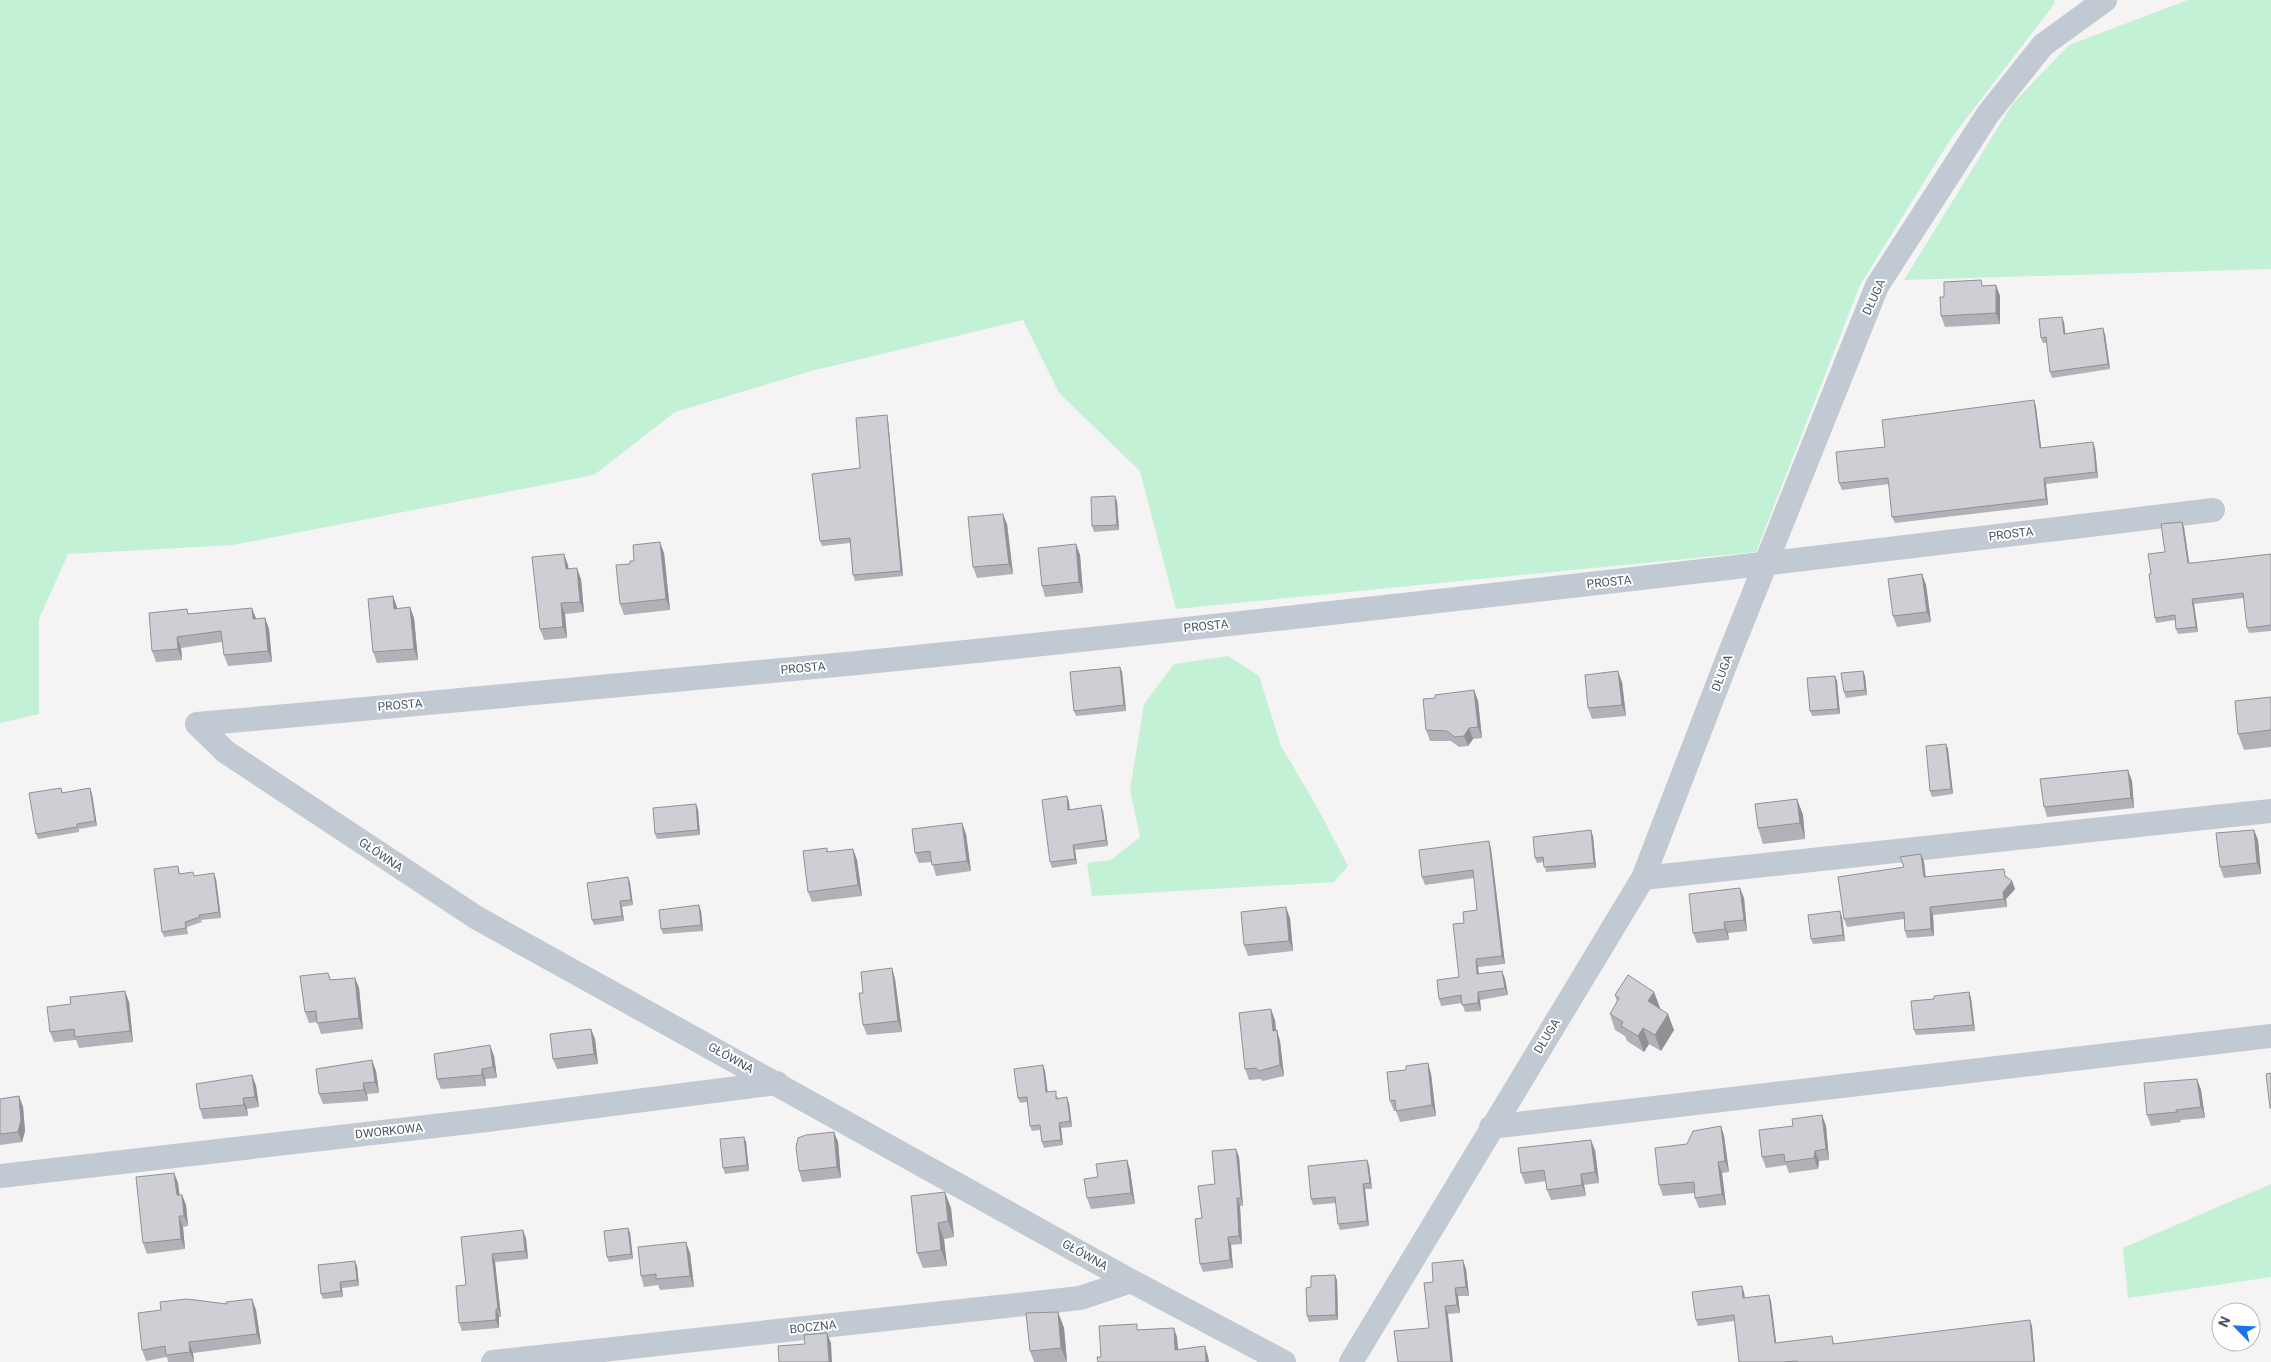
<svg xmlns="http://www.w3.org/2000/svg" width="2271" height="1362" font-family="Roboto,sans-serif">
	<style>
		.green { fill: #c3f1d5 }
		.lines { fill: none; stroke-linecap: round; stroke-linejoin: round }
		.street { stroke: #c1cad2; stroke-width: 24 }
		.wall { fill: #b0b2b7 }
		.shaded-wall { fill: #909195 }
		.building { fill: #cdcfd5; stroke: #909195 }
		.labels { text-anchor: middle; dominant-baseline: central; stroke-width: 4; stroke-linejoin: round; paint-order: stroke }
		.street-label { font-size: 12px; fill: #4a5661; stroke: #fff }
	</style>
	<rect width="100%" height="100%" fill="#f5f3f3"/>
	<path class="green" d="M0 0H2054L2055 3 1952 137 1860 285 1756 552 1176 609 1140 471 1059 393 1023 320 811 371 675 412 594 475 233 545 68 554 39 619V714L0 723Z
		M2188 0H2271V269L1904 280 2013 103 2069 45Z
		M1228 656 1259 676 1281 746 1317 807 1348 866 1334 882 1092 896 1087 863 1111 860 1140 837 1130 790 1144 704 1174 664Z
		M2271 1184V1277L2128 1298 2123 1248Z"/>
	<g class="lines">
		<path class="street" d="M197 724C417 704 637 685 857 663 1310 618 1762 565 2213 510
			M197 724 226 752 477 918 1131 1281 1284 1362
			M1643 878 2271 811
			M1491 1127 2271 1036
			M0 1176 487 1120 777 1083
			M493 1362 1080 1298 1131 1281
			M1351 1362 1643 878 1729 655 1877 286 1988 114 2043 45 2105 0"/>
	</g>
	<path class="wall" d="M1996 285 2000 296V324L1945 327 1941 316 1984 286Z
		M2064 322 2065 334H2105L2110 369 2052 378 2050 372 2047 343H2043L2041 338Z
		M2034 400 2036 407 2041 448H2095L2098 478 2046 484 2048 505 1895 523 1892 517 1889 484 1842 490 1839 483 1885 447Z
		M887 415 888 420 903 576 855 581 853 575 850 543 822 546 820 541 860 468Z
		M1117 501 1119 530 1094 532 1092 526Z
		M2182 522 2184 527 2189 563H2192L2271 554V631L2249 633 2247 628 2244 598 2194 604 2198 632 2178 634 2176 629 2175 620 2156 623 2155 618 2151 574 2165 552Z
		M1007 524 1013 574 977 578 973 567Z
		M1076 544 1080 555 1083 593 1045 597 1042 586Z
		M664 553 670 610 624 615 620 604 630 564 634 561Z
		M568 565V569L581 579 584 612 565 614 567 638 544 640 540 629Z
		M1922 574 1926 585 1931 622 1897 627 1893 616Z
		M393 596 397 608 414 618 418 660 377 663 373 652Z
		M189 614 256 619 265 618 269 629 272 662 228 666 224 655 222 642 181 648 182 660 156 662 152 651Z
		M1120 667 1122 672 1126 711 1076 716 1074 711Z
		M1863 671 1865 676 1867 695 1846 698 1844 692Z
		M1837 681 1840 714 1812 716 1810 711Z
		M1622 682 1626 716 1592 719 1588 708Z
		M1474 690 1478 701 1482 738 1473 739 1468 746 1459 747 1451 741H1430L1426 730 1435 698Z
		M2271 697V747L2244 750 2238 734Z
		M1946 744 1948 749 1953 794 1932 797 1930 791Z
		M2132 781 2134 808 2047 817 2044 807Z
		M61 788 63 793 90 788 92 794 97 826 79 829V832L38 839 36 834Z
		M1067 796 1069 802 1070 810 1101 805 1103 811 1108 846 1075 850 1077 864 1052 868 1050 862Z
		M1797 799 1803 815 1805 839 1763 844 1758 828Z
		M698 809 700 835 657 839 655 834Z
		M2254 830 2258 840 2261 874 2224 878 2220 867Z
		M966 834 971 871 936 876 932 862 919 863 915 853Z
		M1593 836 1596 868 1546 872 1544 862 1537 863 1535 858Z
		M827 848 828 852 853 849 857 860 862 896 812 902 808 892Z
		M1491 849 1505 964 1478 967 1479 974 1502 971 1505 979 1508 995 1480 1000 1481 1011 1465 1012 1462 1003 1441 1006 1439 999 1459 977 1464 923 1477 910 1474 878 1425 885 1422 877Z
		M1921 854 1924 862 1926 877 2007 876V878L2012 881 2015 889 2006 899 2007 907 1933 915 1934 936 1907 938 1905 931 1904 919 1847 927 1844 919 1904 868Z
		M178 866 180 874 216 879 221 918 201 920 202 922 187 927 188 934 164 937 162 932Z
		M628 877 630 883 633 905 622 907 624 921 594 925 592 920Z
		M1744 898 1747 931 1728 933 1729 940 1697 943 1693 933Z
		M701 911 703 931 663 934 661 929Z
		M1842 917 1845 941 1813 944 1811 939Z
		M1290 918 1293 951 1248 956 1244 945Z
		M892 968 895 979 902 1032 867 1035 863 1025V993Z
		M328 973 331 980 355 978 359 988 363 1029 321 1034 317 1022 309 1023 305 1012Z
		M1654 992 1660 1008V1009L1674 1030 1661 1051 1649 1044 1644 1052 1627 1041 1625 1036 1615 1030 1610 1014 1617 1002 1615 995Z
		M1969 992 1971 998 1975 1031 1916 1035 1914 1030 1934 999Z
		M129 1002 133 1042 79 1048 76 1040 54 1042 50 1032 71 1004Z
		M1275 1020 1276 1030 1280 1041 1284 1076 1263 1081 1260 1079 1249 1080 1245 1069Z
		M591 1029 595 1039 598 1064 557 1069 553 1059Z
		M494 1056 497 1078 485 1079 486 1086 441 1089 437 1079Z
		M1428 1063 1431 1074 1436 1116 1400 1122 1396 1111H1394L1390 1101 1406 1070Z
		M1043 1065 1045 1071 1048 1092 1058 1097V1099L1069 1103 1072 1127 1061 1128 1063 1145 1044 1148 1042 1142 1040 1130 1032 1131 1030 1126 1027 1102 1020 1103 1018 1098Z
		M376 1071 379 1093 367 1094 368 1101 323 1104 319 1094Z
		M252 1075 256 1086 259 1107 247 1109 248 1116 203 1119 200 1109Z
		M2197 1079 2201 1090 2205 1118 2180 1120 2181 1122 2151 1126 2147 1115Z
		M19 1096 23 1107 25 1131 22 1142 0 1145V1099Z
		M1822 1115 1826 1126 1829 1160 1819 1161 1818 1169 1789 1173 1786 1165 1766 1168 1762 1157 1793 1126Z
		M1721 1126 1724 1136 1729 1172 1722 1173 1726 1205 1699 1208 1695 1198V1193L1663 1196 1659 1185 1687 1144Z
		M834 1132 838 1142 841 1178 802 1182 799 1171Z
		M744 1137 746 1142 749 1171 725 1174 723 1168Z
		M1236 1149 1239 1157 1243 1206H1240L1242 1244 1231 1245 1233 1268 1203 1272 1200 1264 1202 1218 1215 1184Z
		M1595 1150 1599 1183 1584 1185 1586 1196 1551 1200 1547 1190 1546 1181 1525 1184 1521 1173Z
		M1127 1160 1130 1170 1135 1204 1091 1209 1087 1198 1098 1177Z
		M1369 1165 1372 1189H1365L1369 1226 1340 1230 1338 1224 1336 1203 1313 1205 1311 1199Z
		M174 1173 178 1183 179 1195H182L186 1205 188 1226 183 1227 185 1249 147 1254 143 1243Z
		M911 1196 951 1208 954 1237 944 1239 947 1266 923 1268 917 1253Z
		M628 1228 630 1233 633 1259 609 1262 607 1257Z
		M461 1237 526 1238 528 1259 495 1262 501 1317H499V1328L462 1331 459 1323 466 1285Z
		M690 1253 694 1287 660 1290 658 1285 644 1287 641 1276Z
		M357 1266 359 1286 342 1288 343 1297 323 1299 321 1294Z
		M1466 1269 1469 1296H1458L1460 1313 1448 1314 1429 1328 1433 1282Z
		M1337 1280 1338 1320 1309 1322 1307 1316 1311 1287Z
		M1744 1292 1745 1298 1771 1301 1776 1343 1834 1342V1344L2032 1326 2035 1362H1739L1734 1321 1698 1326 1696 1320Z
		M252 1299 256 1310 261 1344 193 1353 194 1362H168L167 1357 146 1361 142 1350 227 1304Z
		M1058 1312 1064 1328 1067 1362H1034L1030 1351Z"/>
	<path class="shaded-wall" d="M1996 285 2000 296V324L1996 313Z
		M2062 317 2064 322 2066 339 2064 334Z
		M2103 328 2105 334 2110 369 2108 364Z
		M2034 400 2036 407 2042 454 2040 448Z
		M887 415 888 420 903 576 901 571Z
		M2093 442 2095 448 2098 478 2096 472Z
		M2044 478 2046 484 2048 505 2046 499Z
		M1115 496 1117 501 1119 530 1117 525Z
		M1003 514 1007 524 1013 574 1009 564Z
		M2182 522 2184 527 2190 568 2188 563Z
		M660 542 664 553 670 610 666 599Z
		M1076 544 1080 555 1083 593 1079 582Z
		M564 554 568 565 570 580 566 569Z
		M577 568 581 579 584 612 580 602Z
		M1922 574 1926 585 1931 622 1927 612Z
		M393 596 397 607 398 619 394 609Z
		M2192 599 2194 604 2198 632 2196 627Z
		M561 603 565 614 567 638 563 627Z
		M410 607 414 618 418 660 414 649Z
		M252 608 256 618 257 630 253 619Z
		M265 618 269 629 272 662 268 651Z
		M177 637 181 648 182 660 178 649Z
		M1120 667 1122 672 1126 711 1124 705Z
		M1618 671 1622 682 1626 716 1622 705Z
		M1863 671 1865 676 1867 695 1865 690Z
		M1835 676 1837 681 1840 714 1838 709Z
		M1474 690 1478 701 1482 738 1478 727Z
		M1469 728 1473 739 1468 746 1464 736Z
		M1946 744 1948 749 1953 794 1951 789Z
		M2128 770 2132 781 2134 808 2131 798Z
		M90 788 92 794 97 826 95 821Z
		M1067 796 1069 802 1070 815 1068 810Z
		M1797 799 1803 815 1805 839 1800 823Z
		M696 804 698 809 700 835 698 830Z
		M1101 805 1103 811 1108 846 1106 840Z
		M962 823 966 834 971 871 967 861Z
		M1591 830 1593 836 1596 868 1594 863Z
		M2254 830 2258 840 2261 874 2257 863Z
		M1489 841 1491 849 1505 964 1502 956Z
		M1073 845 1075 850 1077 864 1075 859Z
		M853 849 857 860 862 896 858 885Z
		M1921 854 1924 862 1926 885 1924 877Z
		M214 873 216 879 221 918 219 912Z
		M628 877 630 883 633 905 631 900Z
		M2012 881 2015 889 2006 899 2007 907 2004 899 2003 892Z
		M1740 888 1744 898 1747 931 1744 920Z
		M620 901 622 907 624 921 622 916Z
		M699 905 701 911 703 931 701 925Z
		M1286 907 1290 918 1293 951 1289 941Z
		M1930 907 1933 915 1934 936 1931 929Z
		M1840 911 1842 917 1845 941 1843 935Z
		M1724 922 1728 933 1729 940 1725 929Z
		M1476 959 1478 967 1479 982 1477 974Z
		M892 968 895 979 902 1032 898 1021Z
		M1502 971 1505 979 1508 995 1505 988Z
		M355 978 359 988 363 1029 359 1018Z
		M125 991 129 1002 133 1042 130 1031Z
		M1478 992 1480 1000 1481 1011 1478 1003Z
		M1654 992 1660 1008 1654 1017 1648 1001Z
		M1969 992 1971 998 1975 1031 1973 1025Z
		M1271 1009 1275 1020 1277 1041 1273 1031Z
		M1668 1014 1674 1030 1661 1051 1655 1035Z
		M1643 1028 1649 1044 1644 1052 1638 1036Z
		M591 1029 595 1039 598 1064 594 1054Z
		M1277 1030 1280 1041 1284 1076 1280 1065Z
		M490 1045 494 1056 497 1078 493 1067Z
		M372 1060 376 1071 379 1093 375 1082Z
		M1428 1063 1431 1074 1436 1116 1432 1105Z
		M1043 1065 1045 1071 1048 1098 1046 1092Z
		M482 1069 485 1079 486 1086 482 1075Z
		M252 1075 256 1086 259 1107 255 1097Z
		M2197 1079 2201 1090 2205 1118 2201 1107Z
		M363 1083 367 1094 368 1101 364 1090Z
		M19 1096 23 1107 25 1131 22 1142 18 1132Z
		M1067 1097 1069 1103 1072 1127 1070 1121Z
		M243 1098 247 1109 248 1116 244 1105Z
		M1822 1115 1826 1126 1829 1160 1826 1149Z
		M1059 1123 1061 1128 1063 1145 1061 1140Z
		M1721 1126 1724 1136 1729 1172 1725 1161Z
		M834 1132 838 1142 841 1178 837 1167Z
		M744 1137 746 1142 749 1171 747 1165Z
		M1591 1140 1595 1150 1599 1183 1595 1172Z
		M1236 1149 1239 1157 1243 1206 1241 1198Z
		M1815 1151 1819 1161 1818 1169 1814 1158Z
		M1127 1160 1130 1170 1135 1204 1131 1193Z
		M1367 1160 1369 1165 1372 1189 1370 1183Z
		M1718 1162 1722 1173 1726 1205 1722 1194Z
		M174 1173 178 1183 181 1206 177 1195Z
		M1581 1174 1584 1185 1586 1196 1582 1185Z
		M1363 1184 1365 1189 1369 1226 1367 1221Z
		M945 1192 951 1208 954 1237 948 1221Z
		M182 1195 186 1205 188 1226 184 1216Z
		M1237 1198 1240 1206 1242 1244 1239 1236Z
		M179 1216 183 1227 185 1249 181 1239Z
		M938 1223 944 1239 947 1266 941 1250Z
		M628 1228 630 1233 633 1259 631 1254Z
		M523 1230 526 1238 528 1259 525 1251Z
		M1228 1237 1231 1245 1233 1268 1230 1260Z
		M686 1242 690 1253 694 1287 690 1276Z
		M492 1254 495 1262 501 1317 498 1309Z
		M1463 1260 1466 1269 1469 1296 1466 1287Z
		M355 1261 357 1266 359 1286 357 1280Z
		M1335 1275 1337 1280 1338 1320 1336 1315Z
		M340 1282 342 1288 343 1297 341 1291Z
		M1742 1286 1744 1292 1745 1304 1743 1298Z
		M1455 1288 1458 1296 1460 1313 1457 1305Z
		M1769 1295 1771 1301 1777 1349 1775 1343Z
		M252 1299 256 1310 261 1344 257 1334Z
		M1445 1306 1448 1314 1453 1362H1451Z
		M496 1309 499 1317V1328L496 1320Z
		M1058 1312 1064 1328 1067 1362 1061 1348Z
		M2030 1320 2032 1326 2035 1362H2034Z
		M1174 1328 1177 1337 1179 1359 1175 1350Z
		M827 1333 831 1343 832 1362H829Z
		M189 1342 193 1353 194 1362 190 1352Z
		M1205 1346 1208 1356 1209 1362H1206Z"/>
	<path class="building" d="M1981 280 1982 286 1996 285V313L1941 316 1940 297H1944V282Z
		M2062 317 2064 334 2103 328 2108 364 2050 372 2046 337 2041 338 2039 319Z
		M2034 400 2040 448 2093 442 2096 472 2044 478 2046 499 1892 517 1888 478 1839 483 1836 452 1885 447 1882 420Z
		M887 415 901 571 853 575 850 538 820 541 812 474 860 468 856 418Z
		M1115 496 1117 525 1092 526 1091 497Z
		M1003 514 1009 564 973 567 968 517Z
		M2182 522 2188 563H2192L2271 554V625L2247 628 2243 593 2192 599 2196 627 2176 629 2175 615 2155 618 2149 574H2151L2148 554 2165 552 2161 524Z
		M660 542 666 599 620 604 616 565 630 564V561H634L633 545Z
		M1076 544 1079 582 1042 586 1038 548Z
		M564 554 566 569 577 568 580 602 561 603 563 627 540 629 532 557Z
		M1922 574 1927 612 1893 616 1888 579Z
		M393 596 394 609 410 607 414 649 373 652 368 599Z
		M252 608 253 619 265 618 268 651 224 655 221 631 177 637 178 649 152 651 149 613 187 609 188 614Z
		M1120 667 1124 705 1074 711 1070 672Z
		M1618 671 1622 705 1588 708 1585 675Z
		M1863 671 1865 690 1844 692 1841 673Z
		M1835 676 1838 709 1810 711 1807 678Z
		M1474 690 1478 727 1469 728 1464 736 1455 737 1447 731 1426 730 1423 699 1435 698V695Z
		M2271 697V730L2238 734 2235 701Z
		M1946 744 1951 789 1930 791 1926 746Z
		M2128 770 2131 798 2044 807 2040 779Z
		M61 788 62 793 90 788 95 821 77 824V827L36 834 29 793Z
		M1067 796 1068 810 1101 805 1106 840 1073 845 1075 859 1050 862 1042 800Z
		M1797 799 1800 823 1758 828 1755 804Z
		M696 804 698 830 655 834 653 808Z
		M962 823 967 861 932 865 930 851 915 853 912 829Z
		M1591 830 1594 863 1544 867 1543 857 1535 858 1533 837Z
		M2254 830 2257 863 2220 867 2216 833Z
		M1489 841 1502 956 1476 959 1477 974 1502 971 1505 988 1478 992V1003L1462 1005 1461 995 1439 999 1437 980 1459 977 1453 924 1464 923 1463 912 1477 910 1473 870 1422 877 1419 850Z
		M827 848V852L853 849 858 885 808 892 803 851Z
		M1921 854 1924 877 2004 869 2005 876 2012 881 2003 892 2004 899 1930 907 1931 929 1905 931 1904 912 1844 919 1838 877 1904 867 1900 857Z
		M178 866 179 874 193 872 194 876 214 873 219 912 199 915 200 917 185 922 186 928 162 932 154 869Z
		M628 877 631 900 620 901 622 916 592 920 587 883Z
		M1740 888 1744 920 1724 922 1725 929 1693 933 1689 894Z
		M699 905 701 925 661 929 659 910Z
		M1286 907 1289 941 1244 945 1241 912Z
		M1840 911 1843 935 1811 939 1808 915Z
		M892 968 898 1021 863 1025 859 993H863L861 972Z
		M328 973 330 980 355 978 359 1018 317 1023 316 1011 305 1012 300 976Z
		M1628 975 1654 992 1648 1001 1668 1014 1655 1035 1643 1028 1638 1036 1621 1026 1623 1022 1610 1014 1619 998 1615 995Z
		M125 991 130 1031 75 1037 74 1029 50 1032 47 1007 71 1004 70 997Z
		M1969 992 1973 1025 1914 1030 1911 1001 1934 999V996Z
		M1271 1009 1273 1031 1277 1030 1280 1065 1259 1071 1256 1068 1245 1069 1239 1013Z
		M591 1029 594 1054 553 1059 550 1034Z
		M490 1045 493 1067 482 1069V1075L437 1079 434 1054Z
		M372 1060 375 1082 363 1083 364 1090 319 1094 316 1069Z
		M1428 1063 1432 1105 1396 1111 1395 1100 1390 1101 1387 1072 1406 1070V1066Z
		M1043 1065 1046 1092 1056 1091V1099L1067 1097 1070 1121 1059 1123 1061 1140 1042 1142 1040 1125 1030 1126 1027 1097 1018 1098 1014 1069Z
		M2271 1073V1108H2270L2266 1074Z
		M252 1075 255 1097 243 1098 244 1105 200 1109 196 1084Z
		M2197 1079 2201 1107 2176 1110 2177 1112 2147 1115 2144 1083Z
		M19 1096 21 1120 18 1132 0 1134V1099Z
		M1822 1115 1826 1149 1815 1151 1814 1158 1785 1162 1784 1154 1762 1157 1759 1130 1793 1126 1792 1119Z
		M1721 1126 1725 1161 1718 1162 1722 1194 1695 1198 1694 1182 1659 1185 1655 1148 1687 1144 1693 1131Z
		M834 1132 837 1167 799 1171 796 1147 798 1138 806 1135Z
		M744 1137 747 1165 723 1168 720 1139Z
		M1591 1140 1595 1172 1581 1174 1582 1185 1547 1190 1544 1170 1521 1173 1518 1148Z
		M1236 1149 1241 1198H1237L1239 1236 1228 1237 1230 1260 1200 1264 1195 1219 1202 1218 1198 1186 1215 1184 1212 1151Z
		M1127 1160 1131 1193 1087 1198 1084 1179 1098 1177 1096 1164Z
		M1367 1160 1370 1183 1363 1184 1367 1221 1338 1224 1335 1197 1311 1199 1308 1166Z
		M174 1173 177 1195H182L184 1216H179L181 1239 143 1243 136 1177Z
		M945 1192 948 1221 938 1223 941 1250 917 1253 911 1196Z
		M628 1228 631 1254 607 1257 604 1231Z
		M523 1230 525 1251 492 1254 498 1309H496V1320L459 1323 456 1286 466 1285 461 1237Z
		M686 1242 690 1276 656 1279V1274L641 1276 638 1247Z
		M1463 1260 1466 1287 1455 1288 1457 1305 1445 1306 1451 1362H1398L1394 1331 1429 1328 1424 1283 1433 1282 1432 1263Z
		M355 1261 357 1280 340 1282 341 1291 321 1294 318 1265Z
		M1335 1275 1336 1315 1307 1316 1306 1288 1311 1287V1276Z
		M1742 1286 1743 1298 1769 1295 1775 1343 1832 1336 1833 1344 2030 1320 2034 1362H1797V1361L1784 1362H1739L1734 1315 1696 1320 1692 1292Z
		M187 1299 227 1304 226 1302 252 1299 257 1334 189 1342 190 1352 166 1355 165 1346 142 1350 138 1313 161 1310 160 1302Z
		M1058 1312 1061 1348 1030 1351 1026 1313Z
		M1137 1324V1330L1174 1328 1175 1350 1205 1346 1206 1362H1098L1097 1357H1101L1099 1326Z
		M827 1333 829 1362H779L778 1346 805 1344 804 1335Z"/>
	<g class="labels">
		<g class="street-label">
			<text transform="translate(1874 297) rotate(-65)">DŁUGA</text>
			<text transform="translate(2011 534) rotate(-7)">PROSTA</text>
			<text transform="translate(1609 582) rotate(-6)">PROSTA</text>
			<text transform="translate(1206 626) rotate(-6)">PROSTA</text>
			<text transform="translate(803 668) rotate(-5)">PROSTA</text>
			<text transform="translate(1722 673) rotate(-69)">DŁUGA</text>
			<text transform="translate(400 705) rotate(-5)">PROSTA</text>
			<text transform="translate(381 855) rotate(34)">GŁÓWNA</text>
			<text transform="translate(1547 1036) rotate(-59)">DŁUGA</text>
			<text transform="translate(731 1058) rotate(29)">GŁÓWNA</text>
			<text transform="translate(389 1131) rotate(-6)">DWORKOWA</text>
			<text transform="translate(1085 1255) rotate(29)">GŁÓWNA</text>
			<text transform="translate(813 1327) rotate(-6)">BOCZNA</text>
		</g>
	</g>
	<g transform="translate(2236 1327) rotate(294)"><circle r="24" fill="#ffffff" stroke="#b7bbc0"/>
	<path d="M0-4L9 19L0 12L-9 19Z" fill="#1a73e8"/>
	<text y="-8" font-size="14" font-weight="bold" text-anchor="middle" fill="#4a5661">N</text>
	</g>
</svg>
